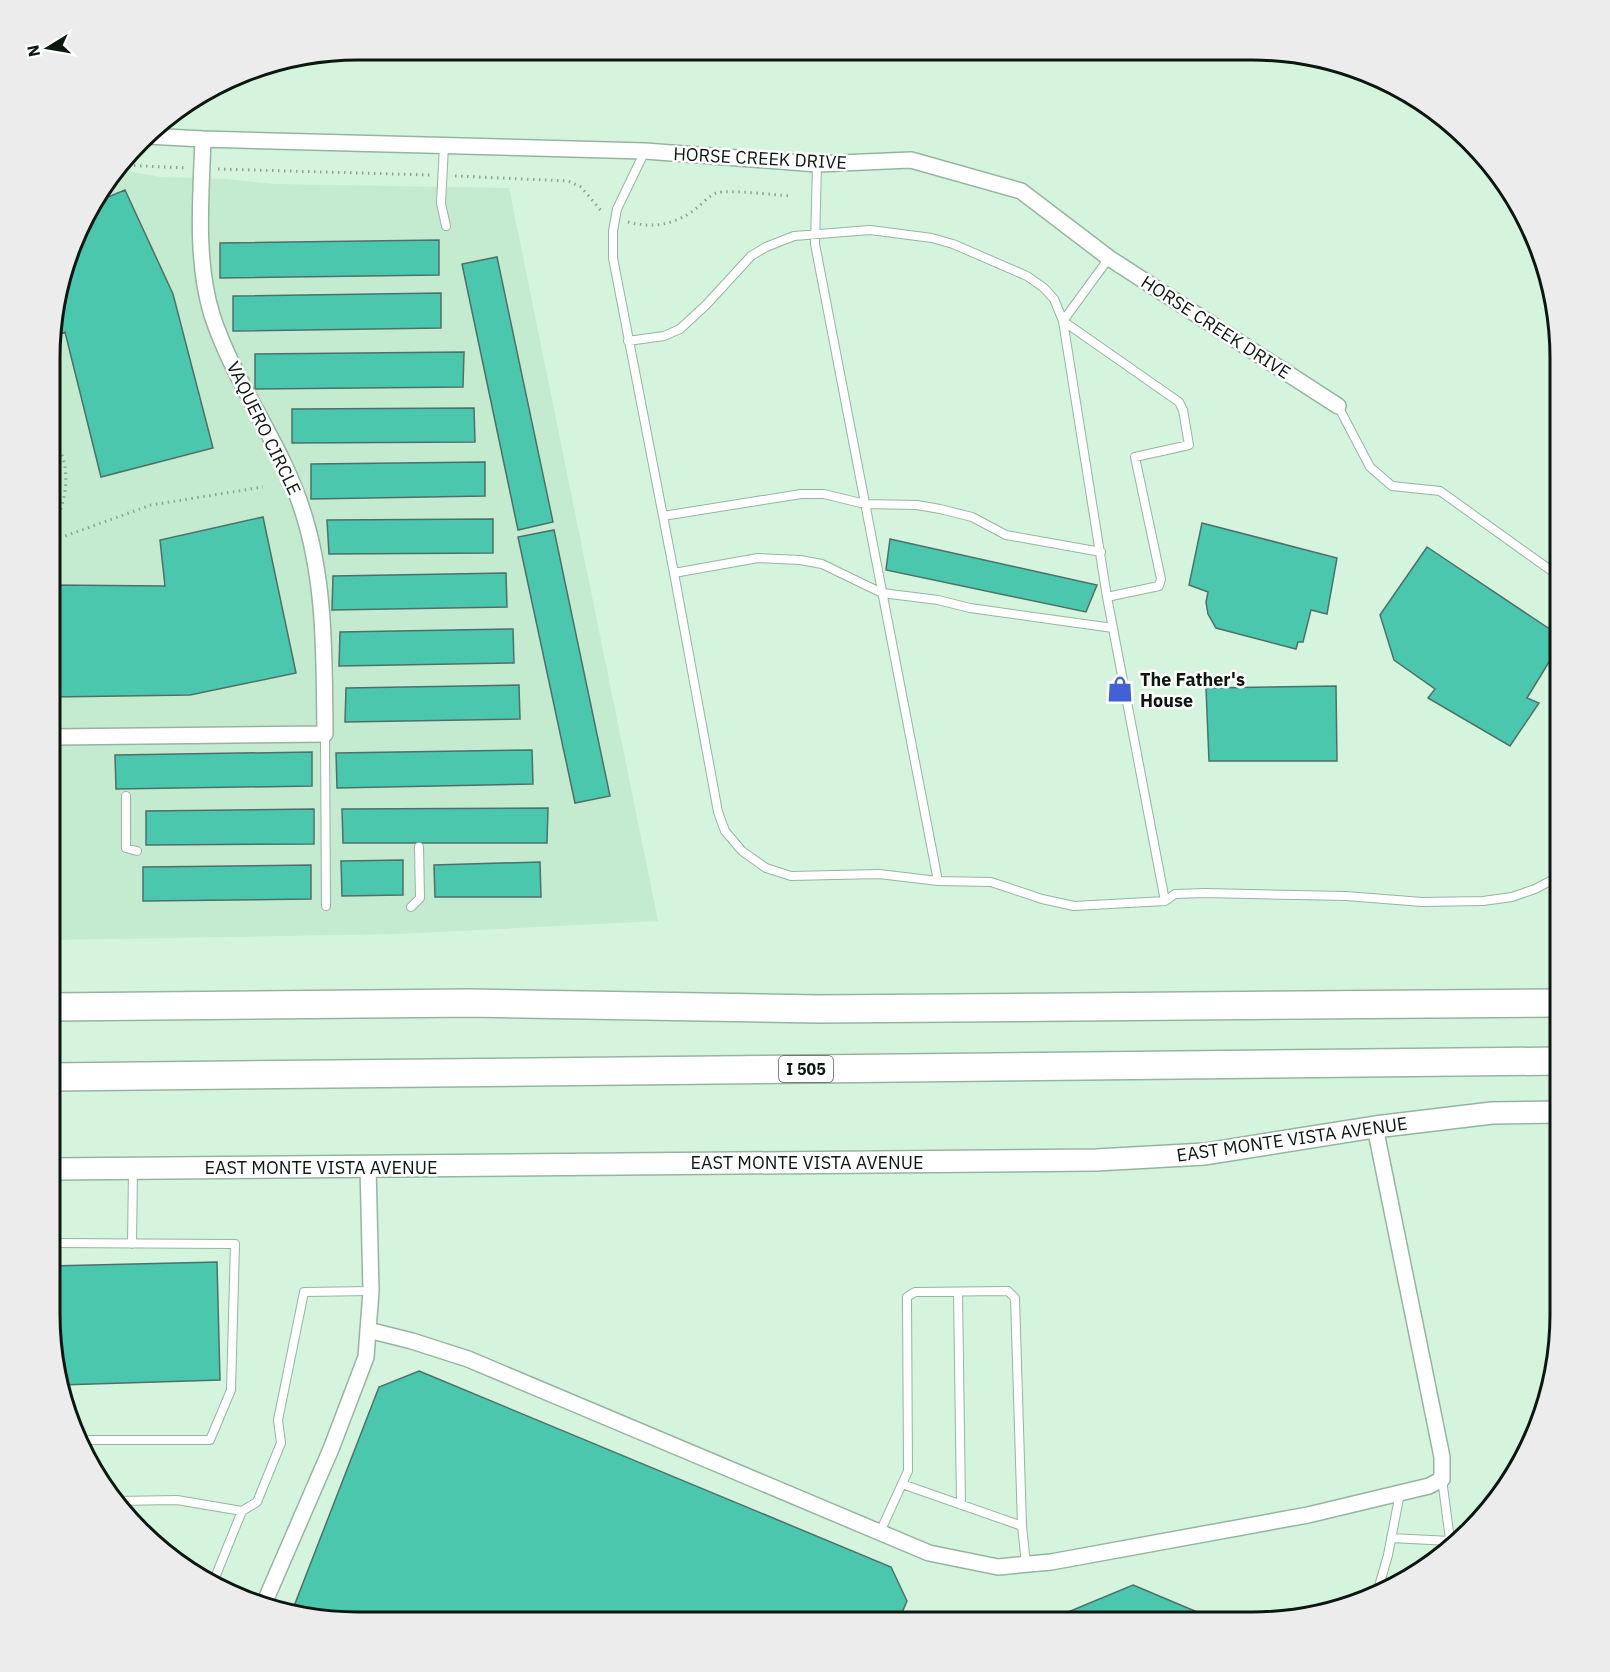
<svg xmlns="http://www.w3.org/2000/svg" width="1610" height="1672" font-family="'IBM Plex Sans',sans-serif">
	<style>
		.built { fill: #c4ead0 }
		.building { fill: #4bc7ae; stroke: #4d7168; stroke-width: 1.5 }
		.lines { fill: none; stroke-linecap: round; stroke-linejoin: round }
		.lane-casing { stroke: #97b4a0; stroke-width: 10 }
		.street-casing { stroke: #97b4a0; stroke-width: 18 }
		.secondary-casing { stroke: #97b4a0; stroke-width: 24 }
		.highway-casing { stroke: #97b4a0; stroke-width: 30 }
		.path { stroke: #8ca494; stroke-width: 3; stroke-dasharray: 1.5 4.5; stroke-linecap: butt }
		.lane { stroke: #fff; stroke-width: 8 }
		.street { stroke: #fff; stroke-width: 15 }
		.secondary { stroke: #fff; stroke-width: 21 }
		.highway { stroke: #fff; stroke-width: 27 }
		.labels { text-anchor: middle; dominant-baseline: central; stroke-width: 5; stroke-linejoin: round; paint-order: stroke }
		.shield { fill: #fff; stroke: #555d58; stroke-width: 1.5 }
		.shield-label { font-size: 16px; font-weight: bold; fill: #0c1710 }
		.street-label { font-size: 18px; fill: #0c1710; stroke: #fff }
		.poi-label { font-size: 18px; font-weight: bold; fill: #0c1710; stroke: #fff; text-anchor: start }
		.rim { fill: none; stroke: #0c1710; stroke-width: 3 }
	</style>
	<rect width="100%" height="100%" fill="#d5f4de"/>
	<path class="built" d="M119 170 161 177 226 179 274 184 509 188 658 921 398 934 52 940 55 298 91 204Z"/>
	<path class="building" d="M125 190 173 294 213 448 101 477 65 332 55 336V298L91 204Z
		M439 240V275L220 278V243Z
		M497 257 553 522 518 530 462 264Z
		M441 293V328L233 331V296Z
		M464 352 463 387 255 389V354Z
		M474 408 475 442 292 443V409Z
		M485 462V496L311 499V464Z
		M263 517 296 673 190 695 53 697 54 585 165 586 160 540Z
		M493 519V553L329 554 327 520Z
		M1202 523 1337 558 1327 614 1311 610 1303 642H1298L1296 649 1216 628 1208 614 1206 602 1208 592 1189 585Z
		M554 530 610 796 575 803 518 537Z
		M890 539 1097 585 1086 612 886 570Z
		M1427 547 1560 636V644L1527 698 1539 703 1510 746 1428 698 1435 689 1394 660 1380 615Z
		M506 573 507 607 332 610 333 576Z
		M513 629 514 663 339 666 340 632Z
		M519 685 520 719 345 722 346 688Z
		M1336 686 1337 761H1209L1206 688Z
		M532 750 533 784 337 788 336 753Z
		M312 752V786L116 789 115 755Z
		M548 808 547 843H343L342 809Z
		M314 809V844L146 845V811Z
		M403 860V895L342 896 341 861Z
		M540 862 541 897H435L434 865Z
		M311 865V899L143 901V867Z
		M217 1262 220 1380 60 1385 50 1334V1266Z
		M419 1371 891 1567 907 1601 898 1622H338L291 1614 379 1387Z
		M1133 1585 1221 1622H1044Z"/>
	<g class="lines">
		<g class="lane-casing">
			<path id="lane" d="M444 146 441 203 446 226
				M645 151 617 209 613 231V258L674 573 718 812 725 831 742 851 766 868 791 876 879 874 938 881
				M817 164 815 244 938 881 991 882 1042 899 1074 906 1165 901 1107 597 1159 586 1161 579 1135 457 1189 445 1183 410 1179 402 1063 321 1109 258
				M628 341 664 336 680 329 706 305 751 256 766 247 794 236 870 230 932 238 953 244 1027 276 1044 288 1054 299 1063 321 1107 597
				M1338 406 1370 467 1392 486 1440 491 1560 577
				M663 516 801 494H824L865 504 917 505 940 509 972 517 1006 535 1101 552
				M674 573 758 558 800 560 822 564 882 593 938 600 970 608 1113 628
				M325 734 326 906
				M126 796V848L137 851
				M1165 901 1175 894 1205 893 1346 896 1422 902 1483 901 1512 897 1535 889 1560 876
				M411 907 420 898 419 847
				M51 1243 235 1244 231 1390 210 1440H79
				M132 1244 133 1170
				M958 1292 961 1505
				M1442 1479 1451 1547
				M115 1501 177 1500 242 1511 257 1502 281 1443 278 1420 304 1292 371 1291
				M1022 1526 1026 1564
				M880 1532 908 1471 907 1297 915 1292 1008 1291 1015 1298 1022 1526 902 1484
				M1391 1538 1450 1541
				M212 1585 242 1511
				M1377 1593 1388 1555 1400 1493"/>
		</g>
		<g class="street-casing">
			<path id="street" d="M147 136 203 139 645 151 817 164 911 160 1021 191 1109 258 1338 406
				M53 737 325 734C324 658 326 582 302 509 280 441 234 383 212 315 195 260 201 196 203 139
				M368 1330 412 1341 468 1359 929 1553 998 1567 1051 1562 1308 1515 1429 1486 1442 1479V1457L1375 1127
				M263 1606 331 1449 366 1357 371 1291 368 1166"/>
		</g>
		<g class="secondary-casing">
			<path id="secondary" d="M51 1169 1096 1160 1205 1154 1375 1127 1492 1113 1560 1112"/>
		</g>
		<g class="highway-casing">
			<path id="highway" d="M52 1007 471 1003 818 1009 1560 1003
				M51 1077 1560 1061"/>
		</g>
		<path class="path" d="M122 165 187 168
			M218 169 430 175
			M455 176 568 181 581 187 603 213
			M628 222C653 229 678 224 698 207 703 203 710 195 716 193 728 189 774 195 790 196
			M54 526C67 499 72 467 55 441
			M54 540 151 505 263 487"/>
		<use href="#lane" class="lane"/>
		<use href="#street" class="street"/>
		<use href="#secondary" class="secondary"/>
		<use href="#highway" class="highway"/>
	</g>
	<defs>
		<g id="shop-bare" transform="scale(2.07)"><path d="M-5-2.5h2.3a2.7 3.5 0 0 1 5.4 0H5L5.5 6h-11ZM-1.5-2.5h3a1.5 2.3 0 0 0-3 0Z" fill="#4161d4" stroke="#fff" stroke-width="2.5" paint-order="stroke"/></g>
	</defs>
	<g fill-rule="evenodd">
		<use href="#shop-bare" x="1120" y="689"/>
	</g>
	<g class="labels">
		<rect class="shield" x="779" y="1056" width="54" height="26" rx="4.5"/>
		<g class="shield-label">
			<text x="806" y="1069">I 505</text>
		</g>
		<g class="street-label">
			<text transform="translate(760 158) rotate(3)">HORSE CREEK DRIVE</text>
			<text transform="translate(1216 327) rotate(33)">HORSE CREEK DRIVE</text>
			<text transform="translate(264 428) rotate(64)">VAQUERO CIRCLE</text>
			<text transform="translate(1292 1139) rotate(-8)">EAST MONTE VISTA AVENUE</text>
			<text x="807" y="1162">EAST MONTE VISTA AVENUE</text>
			<text x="321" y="1167">EAST MONTE VISTA AVENUE</text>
		</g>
		<g class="poi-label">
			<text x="1140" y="679">The Father's<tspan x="1140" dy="21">House</tspan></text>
		</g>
	</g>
	<path d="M0 0H1610V1672H0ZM358 60H1252A298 298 0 0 1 1550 358V1314A298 298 0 0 1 1252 1612H358A298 298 0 0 1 60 1314V358A298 298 0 0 1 358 60Z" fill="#ececec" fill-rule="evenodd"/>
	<path class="rim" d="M358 60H1252A298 298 0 0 1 1550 358V1314A298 298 0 0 1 1252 1612H358A298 298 0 0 1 60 1314V358A298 298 0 0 1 358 60Z"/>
	<g transform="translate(48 48) rotate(259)" stroke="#ffffff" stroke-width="4.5" paint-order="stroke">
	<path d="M0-4.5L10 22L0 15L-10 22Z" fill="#0c1710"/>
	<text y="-9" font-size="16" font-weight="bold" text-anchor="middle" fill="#0c1710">N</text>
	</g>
</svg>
